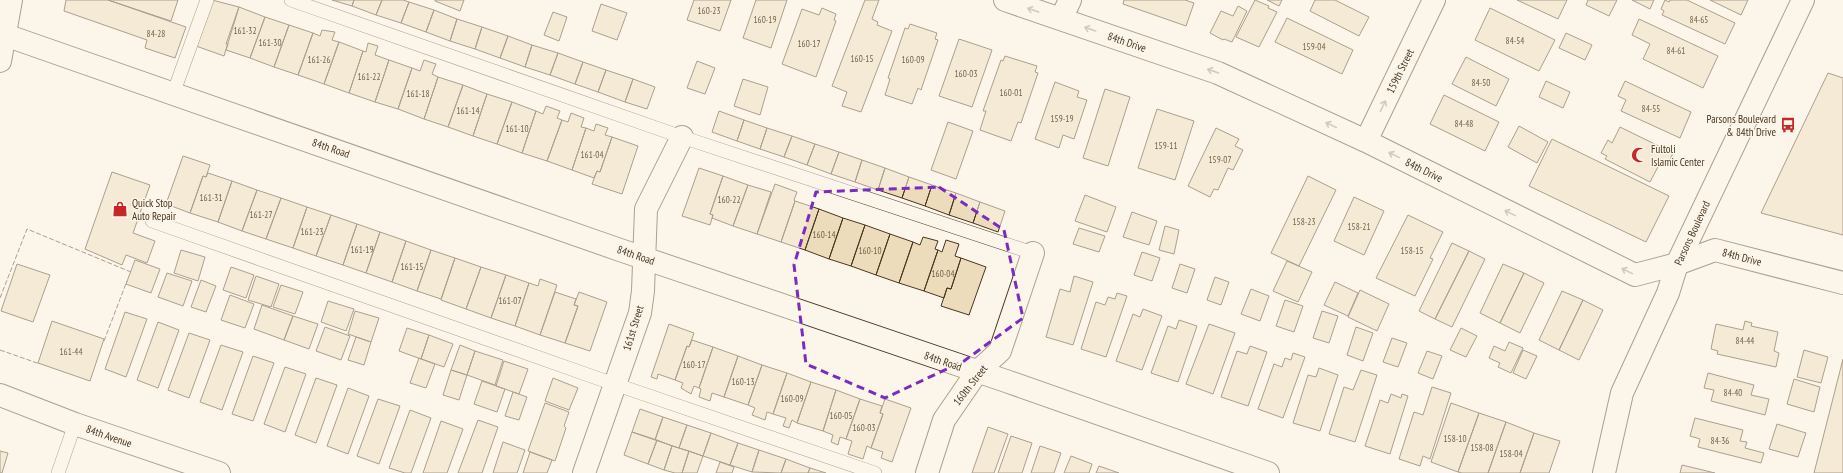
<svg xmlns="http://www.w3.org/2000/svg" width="1843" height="473" font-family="'PT Sans Narrow',sans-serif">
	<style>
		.building { fill: #ecdcbc; stroke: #4a3520 }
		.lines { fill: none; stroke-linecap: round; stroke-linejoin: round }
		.lane-casing { stroke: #4a3520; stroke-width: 14 }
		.street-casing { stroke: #4a3520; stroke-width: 24 }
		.secondary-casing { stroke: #4a3520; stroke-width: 24 }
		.lane { stroke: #fbf6e9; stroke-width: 13 }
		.street { stroke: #fbf6e9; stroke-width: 22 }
		.secondary { stroke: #fbf6e9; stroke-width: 22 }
		.fence { stroke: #4a3520; stroke-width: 1; stroke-dasharray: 5 2; stroke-linecap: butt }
		.oneway { stroke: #a29684 }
		.marked { fill: none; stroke: #7b2cbf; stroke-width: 3; stroke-dasharray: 8 5; stroke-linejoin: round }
		.labels { text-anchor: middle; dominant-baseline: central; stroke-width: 3; stroke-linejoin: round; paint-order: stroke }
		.number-label { font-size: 9px; fill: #725f47 }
		.street-label { font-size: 11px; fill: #4a3520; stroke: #fbf6e9 }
		.poi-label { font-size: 11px; fill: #4a3520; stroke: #fbf6e9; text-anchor: start }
	</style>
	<rect width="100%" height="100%" fill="#fbf6e9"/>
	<path class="building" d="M66 0H108L186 27 175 58 145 48 147 40 64 11Z
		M108 0H178L171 21Z
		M212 0 239 7 224 56 196 46Z
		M332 0H354L352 6Z
		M354 0H382L376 15 352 6Z
		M382 0H403L409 2 401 23 376 15Z
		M435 0H464L460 11 435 1Z
		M694 0H731L720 31 687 20Z
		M756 0H787L771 48 743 38Z
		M865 0H879L872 19 878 22 877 25 892 31 861 112 842 106 847 92 832 86Z
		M1124 0H1185L1194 3 1186 26 1123 4Z
		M1255 0 1269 6 1268 8 1277 12 1259 47 1236 37Z
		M1267 0H1282L1279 6Z
		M1315 0H1335L1369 17 1359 36 1310 11Z
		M1517 0H1567L1558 19Z
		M1588 0H1617L1609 16 1586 5Z
		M1632 0H1654L1650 9Z
		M1665 0 1669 2 1670 0H1687L1735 23 1725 44 1662 15 1664 11 1661 9Z
		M1710 0H1748L1741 15Z
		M409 2 434 10 426 32 401 23Z
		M601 4 627 13 617 40 592 31Z
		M1238 6 1247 11 1232 42 1224 39 1223 40 1210 33 1221 11 1233 16Z
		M239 7 265 17 250 58 226 50 228 44H226Z
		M822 8 836 14 834 20 836 21 816 77 782 64 802 9 819 15Z
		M1490 8 1555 40 1539 71 1475 40Z
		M434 10 457 19 450 41 426 32Z
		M553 12 567 17 559 41 544 35Z
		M265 17 289 25 274 67 250 58Z
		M1287 18 1353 50 1342 74 1275 42Z
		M457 19 482 27 475 49 450 41Z
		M1639 19 1718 56 1703 88 1643 59 1650 44 1632 35Z
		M910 24 937 33 935 39 938 40 921 90 918 88 912 104 885 95 890 79 888 78 905 28 908 29Z
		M289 25 313 33 298 75 274 67Z
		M482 27 508 36 500 58 475 49Z
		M322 30 335 32 332 40 339 42 324 84 298 75 313 33 320 36Z
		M1566 33 1592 45 1585 60 1559 48Z
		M508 36 532 45 525 67 500 58Z
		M959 39 992 50 972 107 939 96Z
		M339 42 363 51 349 93 324 84Z
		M368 43 378 46 375 55 389 60 375 102 349 93 363 51 366 52Z
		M532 45 558 53 550 75 525 67Z
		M558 53 583 62 575 84 550 75Z
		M1005 56 1037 66 1035 72 1038 73 1021 123 1018 122 1011 141 980 130 986 111H983L1001 60 1003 61Z
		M1466 57 1509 79 1496 106 1452 84Z
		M389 60 412 68 398 109 375 102Z
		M424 60 436 64 432 74 438 77 424 119 398 109 412 68 420 71Z
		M697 61 715 68 705 94 687 88Z
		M583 62 606 70 598 92 575 84Z
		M606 70 633 79 625 102 598 92Z
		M1828 73 1843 78V235L1761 213Z
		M438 77 463 85 448 127 424 119Z
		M633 79 655 87 647 109 625 102Z
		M743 79 768 87 760 115 734 106Z
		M1546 81 1570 92 1563 108 1539 97Z
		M1625 81 1691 112 1680 138 1621 111 1626 100 1618 96Z
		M1055 82 1079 91 1077 97 1087 100 1074 139 1063 135 1059 148 1035 139Z
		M463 85 487 94 473 136 448 127Z
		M1105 89 1130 97 1108 166 1083 158Z
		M487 94 512 102 497 144 473 136Z
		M1444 95 1499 122 1485 151 1430 124Z
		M512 102 536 111 522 153 497 144Z
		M546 106 560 111 557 118 562 120 547 161 522 153 536 111 543 114Z
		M1157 109 1194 121 1175 180 1138 168Z
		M719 111 744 120 737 141 712 132Z
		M571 113 584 118 581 127 586 128 572 170 547 161 562 120 568 122Z
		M744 120 767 128 760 149 737 141Z
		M948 122 973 131 956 179 931 170Z
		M596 124 608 128 605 135 612 137 600 172 597 171 594 178 572 170 586 128 594 131Z
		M1519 126 1548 142 1537 163 1508 147Z
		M1620 127 1673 153 1667 166 1660 163 1650 182 1605 159 1607 156 1601 153 1608 140 1612 143Z
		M767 128 792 136 784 157 760 149Z
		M1216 128 1239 139 1235 146 1243 150 1233 170 1228 168 1218 190 1214 189 1210 197 1188 186Z
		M792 136 815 144 807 165 784 157Z
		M612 137 638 146 622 194 592 184 597 171 600 172Z
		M1552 139 1669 196 1646 242 1529 186Z
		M815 144 839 152 831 174 807 165Z
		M839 152 862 160 855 182 831 174Z
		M183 156 210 165 206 177 203 176 190 213 166 204Z
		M862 160 885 168 878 190 855 182Z
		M699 168 723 176 710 214 713 215 710 225 682 216Z
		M885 168 909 177 902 198 878 190Z
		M112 172 150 185 133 233 155 241 147 263 126 255 122 265 85 249Z
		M208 173 232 181 218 222 190 213 203 176 206 177Z
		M723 176 748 185 733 226 712 218 713 215 710 214Z
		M1308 176 1336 190 1299 266 1271 253Z
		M909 177 932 185 925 206 902 198Z
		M232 181 257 190 242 231 218 222Z
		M775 184 797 192 794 200 795 201 781 242 757 234Z
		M748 185 771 192 757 234 733 226Z
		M932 185 956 193 949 215 925 206Z
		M257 190 281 198 266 239 242 231Z
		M956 193 980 202 973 223 949 215Z
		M1085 195 1116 207 1107 232 1075 221Z
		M1354 197 1384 211 1364 255 1334 241Z
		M281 198 307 207 293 248 266 239Z
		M795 201 819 209 805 250 781 242Z
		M980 202 1005 211 998 232 973 223Z
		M307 207 331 215 316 256 293 248Z
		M819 209 843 218 829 259 805 250Z
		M1132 212 1157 221 1149 245 1123 237Z
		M331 215 357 224 343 265 316 256Z
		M1408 215 1443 232 1430 258 1433 259 1415 296 1376 278Z
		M843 218 865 225 851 266 829 259Z
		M357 224 380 232 366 273 343 265Z
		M865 225 890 234 876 275 851 266Z
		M1165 226 1179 230 1174 254 1159 250Z
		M1079 228 1105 236 1099 252 1073 244Z
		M380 232 406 241 392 282 366 273Z
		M890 234 913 242 899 283 876 275Z
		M923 237 938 241 935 249 938 250 924 291 899 283 913 242 920 245Z
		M946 240 959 244 955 256 961 258 951 289 947 288 944 298 924 291 938 250 942 252Z
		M406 241 431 250 417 291 392 282Z
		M1452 243 1469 251 1435 319 1419 311Z
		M181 250 205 257 198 281 174 273Z
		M431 250 455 258 441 299 417 291Z
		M1469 251 1485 259 1452 327 1435 319Z
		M1142 252 1160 258 1152 281 1134 275Z
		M455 258 481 267 466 309 441 300Z
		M961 258 986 267 969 315 941 306 947 288 951 289Z
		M135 260 160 269 151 293 126 284Z
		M1287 261 1312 272 1298 302 1273 291Z
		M17 264 50 275 33 322 1 311Z
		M1180 264 1195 269 1187 293 1172 288Z
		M1503 264 1524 273 1500 323 1480 313Z
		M231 267 254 275 246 298 223 290Z
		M481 267 506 275 491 318 466 309Z
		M167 273 192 281 183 306 158 297Z
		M1524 273 1544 283 1520 333 1500 323Z
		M506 275 529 283 515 326 491 318Z
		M256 276 279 284 271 307 248 300Z
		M1074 276 1093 282 1073 345 1046 337 1060 289 1070 292Z
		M1215 277 1229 282 1221 305 1207 300Z
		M540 279 557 285 540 335 515 326 529 283 538 286Z
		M201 280 216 286 206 312 191 307Z
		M1335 282 1358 293 1348 316 1324 305Z
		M281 285 303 292 295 314 273 307Z
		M1251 289 1269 296 1260 321 1241 314Z
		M1360 290 1389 304 1377 331 1348 317Z
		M1562 291 1583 300 1559 350 1539 340Z
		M555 292 576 299 574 305 578 306 565 343 540 335Z
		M579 292 607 302 590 351 565 343 578 306 574 305Z
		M1117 293 1127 296 1106 357 1081 349 1096 302 1105 305 1108 297 1115 299Z
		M230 295 254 304 245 328 221 320Z
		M1285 300 1303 306 1294 332 1276 326Z
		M1583 300 1603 310 1579 360 1559 350Z
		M328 301 354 309 346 331 321 322Z
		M262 305 293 316 284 340 254 329Z
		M1143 309 1162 316 1142 370 1116 361 1133 314 1140 317Z
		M355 311 379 318 371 342 348 334Z
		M1322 311 1338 316 1329 343 1313 338Z
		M125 312 147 319 126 377 105 369Z
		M293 316 318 324 309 349 284 340Z
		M1179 320 1197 326 1178 382 1151 373 1168 326 1176 329Z
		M52 321 104 339 90 381 38 363Z
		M1745 321 1752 323 1751 326 1778 332 1774 351 1779 353 1776 367 1717 354 1718 351 1711 349 1716 324 1743 330Z
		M158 322 179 330 158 388 137 380Z
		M669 324 694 333 689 347 687 346 675 380 658 374 657 379 651 377Z
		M1209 324 1235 333 1213 394 1186 384Z
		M325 327 350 336 341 360 316 351Z
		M1356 327 1373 333 1363 361 1347 355Z
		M407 328 429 335 421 359 399 351Z
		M1461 328 1477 336 1466 357 1450 350Z
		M189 333 210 340 189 398 168 390Z
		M429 335 453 344 444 367 421 359Z
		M356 337 371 342 364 365 348 360Z
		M1392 338 1407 343 1398 367 1383 362Z
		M692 340 713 347 699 388 694 386 691 394 681 388 683 383 675 380 687 346 689 347Z
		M1509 342 1523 348 1511 373 1498 367 1500 363 1489 358 1494 346 1505 351Z
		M221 345 243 352 222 410 200 402Z
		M460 345 475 351 467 375 451 370Z
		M1250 346 1267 352 1248 406 1221 397 1237 351 1247 354Z
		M713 347 738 356 724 397 712 393 710 401 699 397 701 389 699 388Z
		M1523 350 1537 356 1526 379 1513 373Z
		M1804 350 1828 357 1821 383 1797 377Z
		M475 351 503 360 495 385 467 375Z
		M1427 351 1442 356 1433 379 1418 373Z
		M1293 353 1305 357 1283 418 1258 409 1274 364 1282 367 1285 358 1291 360Z
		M253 356 274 363 253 421 232 414Z
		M738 356 762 365 748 405 724 397Z
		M419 358 435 364 426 388 410 383Z
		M1843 359V473H1814Z
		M504 361 528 369 519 394 496 386Z
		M762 365 787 373 773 414 767 412 765 420 752 415 755 408 748 405Z
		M285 367 306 374 285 432 264 424Z
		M1319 368 1338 375 1320 431 1293 423 1308 375 1316 377Z
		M451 370 467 375 459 400 443 395Z
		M1361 370 1377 375 1355 442 1329 434 1344 387 1353 390Z
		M787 373 811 382 797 423 792 420 789 428 783 426 786 418 773 414Z
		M1708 373 1754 385 1751 395 1769 399 1765 415 1711 401 1714 390 1704 388Z
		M316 378 337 385 316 443 295 435Z
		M553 378 578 388 569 410 545 401Z
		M1794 379 1820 387 1814 412 1787 404Z
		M482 381 505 389 497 412 474 404Z
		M811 382 836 390 823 431 797 423Z
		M1432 387 1451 393 1430 459 1423 456 1420 466 1399 459 1414 412 1423 415Z
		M348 388 369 396 348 454 327 446Z
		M836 390 860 399 846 439 840 437 838 445 831 442 833 435 823 431Z
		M513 392 527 397 519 420 505 416Z
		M1391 394 1401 398 1402 394 1408 396 1390 454 1365 446 1380 400 1388 403Z
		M378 399 400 406 379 464 357 456Z
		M860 399 882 406 880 413 883 414 871 448 867 446 863 459 848 454 852 441 846 439Z
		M885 399 911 408 892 462 881 458 883 452 871 448 883 414 880 413Z
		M545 403 569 412 564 426 566 428 555 461 528 451Z
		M1451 403 1479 413 1458 472 1431 462Z
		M640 409 663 417 655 440 632 432Z
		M410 410 431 418 411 473H405L389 468Z
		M1479 413 1506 422 1488 473H1462L1458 472Z
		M663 417 687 425 679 448 655 440Z
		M1695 418 1743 430 1740 441 1747 442 1745 448 1764 453 1761 463 1698 447 1700 439 1690 436Z
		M478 420 498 427 482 473H458Z
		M441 421 463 429 447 473H423Z
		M1506 422 1534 433 1520 473H1488Z
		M1777 424 1806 433 1798 457 1769 449Z
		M687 425 711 433 703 456 679 448Z
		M988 427 1008 434 994 473H972Z
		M632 432 657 440 648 464 624 455Z
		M711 433 738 443 730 465 703 456Z
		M1534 433 1560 441 1549 473H1520Z
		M1011 436 1032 443 1022 473H998Z
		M657 440 672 446 664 470 648 464Z
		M503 442 525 450 517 473H493Z
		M738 443 759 450 752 472 730 465Z
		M672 446 689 451 682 473H675L664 470Z
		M1040 446 1061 453 1054 473H1031Z
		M759 450 786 459 781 473 752 472Z
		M0 451 8 453 2 473H0Z
		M689 451 703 456 697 473H682Z
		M530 452 552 460 547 473H523Z
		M1071 456 1092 464 1089 473H1064Z
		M786 459 810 468 808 473H781Z
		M720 462 734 467 732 473H716Z
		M1682 465 1715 473H1680Z
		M1099 466 1119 473H1096Z
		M810 468 826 473H808Z"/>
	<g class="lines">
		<g class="lane-casing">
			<path id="lane" d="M291 0 682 137 1033 253
				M173 94 207 0
				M152 221 591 376 875 473
				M58 473 75 424"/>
		</g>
		<g class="street-casing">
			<path id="street" d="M1005 0 1218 73 1366 141 1635 275 1677 264 1715 250 1843 283
				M1061 19 1070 0
				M5 35 620 250 1006 381 1268 473
				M1366 141 1434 0
				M0 395 75 424 219 473
				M584 473 640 313 643 291 646 209 682 137
				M927 473 944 420 977 372 1000 351 1033 253"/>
		</g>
		<g class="secondary-casing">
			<path id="secondary" d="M0 61 11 0
				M1604 473 1622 393 1668 293 1677 264 1803 0"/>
		</g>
		<use href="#lane" class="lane"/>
		<use href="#street" class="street"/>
		<use href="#secondary" class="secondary"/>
		<path class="fence" d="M0 298 27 229 131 272 130 274
			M104 341 127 281
			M0 350 40 364"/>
	</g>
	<defs><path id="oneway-shaft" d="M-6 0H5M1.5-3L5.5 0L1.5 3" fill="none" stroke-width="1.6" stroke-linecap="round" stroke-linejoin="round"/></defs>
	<g class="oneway">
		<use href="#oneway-shaft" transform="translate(1033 10) rotate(-161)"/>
		<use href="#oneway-shaft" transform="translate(1090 29) rotate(-161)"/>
		<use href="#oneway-shaft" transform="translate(1213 71) rotate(-161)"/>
		<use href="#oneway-shaft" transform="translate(1383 106) rotate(-64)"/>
		<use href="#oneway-shaft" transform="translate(1331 125) rotate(-155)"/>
		<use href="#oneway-shaft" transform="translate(1394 155) rotate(-154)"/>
		<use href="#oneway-shaft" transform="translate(1510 213) rotate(-154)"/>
		<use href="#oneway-shaft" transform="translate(1627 271) rotate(-154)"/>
	</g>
	<path d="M0 0H1843V473H0ZM939 187 1004 230 1023 318 964 361 885 398 806 364 794 265 816 192Z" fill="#fbf6e9" fill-opacity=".55" fill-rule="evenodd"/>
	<path class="marked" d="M939 187 1004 230 1023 318 964 361 885 398 806 364 794 265 816 192Z"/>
	<defs>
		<g id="bus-bare" transform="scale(1.2)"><path d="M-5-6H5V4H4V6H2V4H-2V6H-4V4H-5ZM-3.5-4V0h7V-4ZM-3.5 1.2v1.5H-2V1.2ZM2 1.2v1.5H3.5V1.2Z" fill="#c62828" stroke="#fbf6e9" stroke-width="2.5" paint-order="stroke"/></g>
		<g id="mosque-bare" transform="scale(1.2)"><path d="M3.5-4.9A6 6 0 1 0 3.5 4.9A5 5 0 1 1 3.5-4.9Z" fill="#c62828" stroke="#fbf6e9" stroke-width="2.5" paint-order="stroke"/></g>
		<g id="shop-bare" transform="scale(1.2)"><path d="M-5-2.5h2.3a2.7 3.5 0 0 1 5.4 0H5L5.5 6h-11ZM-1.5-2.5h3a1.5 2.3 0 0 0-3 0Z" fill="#c62828" stroke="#fbf6e9" stroke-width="2.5" paint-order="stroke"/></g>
	</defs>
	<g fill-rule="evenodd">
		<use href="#bus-bare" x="1788" y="125"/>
		<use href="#mosque-bare" x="1639" y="155"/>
		<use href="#shop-bare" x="120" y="209"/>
	</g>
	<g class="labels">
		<g class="number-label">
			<text x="709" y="10">160-23</text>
			<text x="765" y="19">160-19</text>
			<text x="1699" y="19">84-65</text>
			<text x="245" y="30">161-32</text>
			<text x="156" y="33">84-28</text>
			<text x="1515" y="40">84-54</text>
			<text x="270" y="42">161-30</text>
			<text x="809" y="43">160-17</text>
			<text x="1314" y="46">159-04</text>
			<text x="1676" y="50">84-61</text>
			<text x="862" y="58">160-15</text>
			<text x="319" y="59">161-26</text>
			<text x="913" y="59">160-09</text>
			<text x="966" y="73">160-03</text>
			<text x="369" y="76">161-22</text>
			<text x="1481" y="82">84-50</text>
			<text x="1011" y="92">160-01</text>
			<text x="418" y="93">161-18</text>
			<text x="1651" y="108">84-55</text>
			<text x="468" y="110">161-14</text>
			<text x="1062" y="118">159-19</text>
			<text x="1464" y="123">84-48</text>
			<text x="517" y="128">161-10</text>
			<text x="1166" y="145">159-11</text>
			<text x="592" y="154">161-04</text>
			<text x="1220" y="159">159-07</text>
			<text x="211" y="197">161-31</text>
			<text x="729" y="199">160-22</text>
			<text x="261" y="214">161-27</text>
			<text x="1304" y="221">158-23</text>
			<text x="1359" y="226">158-21</text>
			<text x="312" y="231">161-23</text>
			<text x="824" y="234">160-14</text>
			<text x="362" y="249">161-19</text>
			<text x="870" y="250">160-10</text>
			<text x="1412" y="250">158-15</text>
			<text x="412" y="266">161-15</text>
			<text x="943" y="273">160-04</text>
			<text x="510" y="300">161-07</text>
			<text x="1745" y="340">84-44</text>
			<text x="71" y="351">161-44</text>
			<text x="694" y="364">160-17</text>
			<text x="743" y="381">160-13</text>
			<text x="1733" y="392">84-40</text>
			<text x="792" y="398">160-09</text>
			<text x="841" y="415">160-05</text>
			<text x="864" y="427">160-03</text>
			<text x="1455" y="438">158-10</text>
			<text x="1720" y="440">84-36</text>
			<text x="1482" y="447">158-08</text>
			<text x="1511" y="453">158-04</text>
		</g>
		<g class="street-label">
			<text transform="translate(1127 42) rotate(19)">84th Drive</text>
			<text transform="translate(1400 71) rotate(-64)">159th Street</text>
			<text transform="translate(331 148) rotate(19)">84th Road</text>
			<text transform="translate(1424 170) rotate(26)">84th Drive</text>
			<text transform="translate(1692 233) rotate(-65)">Parsons Boulevard</text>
			<text transform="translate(636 255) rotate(19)">84th Road</text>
			<text transform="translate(1742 257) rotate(15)">84th Drive</text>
			<text transform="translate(633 328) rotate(-73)">161st Street</text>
			<text transform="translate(943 361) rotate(19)">84th Road</text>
			<text transform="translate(970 385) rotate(-52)">160th Street</text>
			<text transform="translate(109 436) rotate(19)">84th Avenue</text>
		</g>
		<g class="poi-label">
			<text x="1776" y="119" text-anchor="end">Parsons Boulevard<tspan x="1776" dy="13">&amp; 84th Drive</tspan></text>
			<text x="1651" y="149">Fultoli<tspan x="1651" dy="13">Islamic Center</tspan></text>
			<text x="132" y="203">Quick Stop<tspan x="132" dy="13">Auto Repair</tspan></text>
		</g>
	</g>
</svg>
